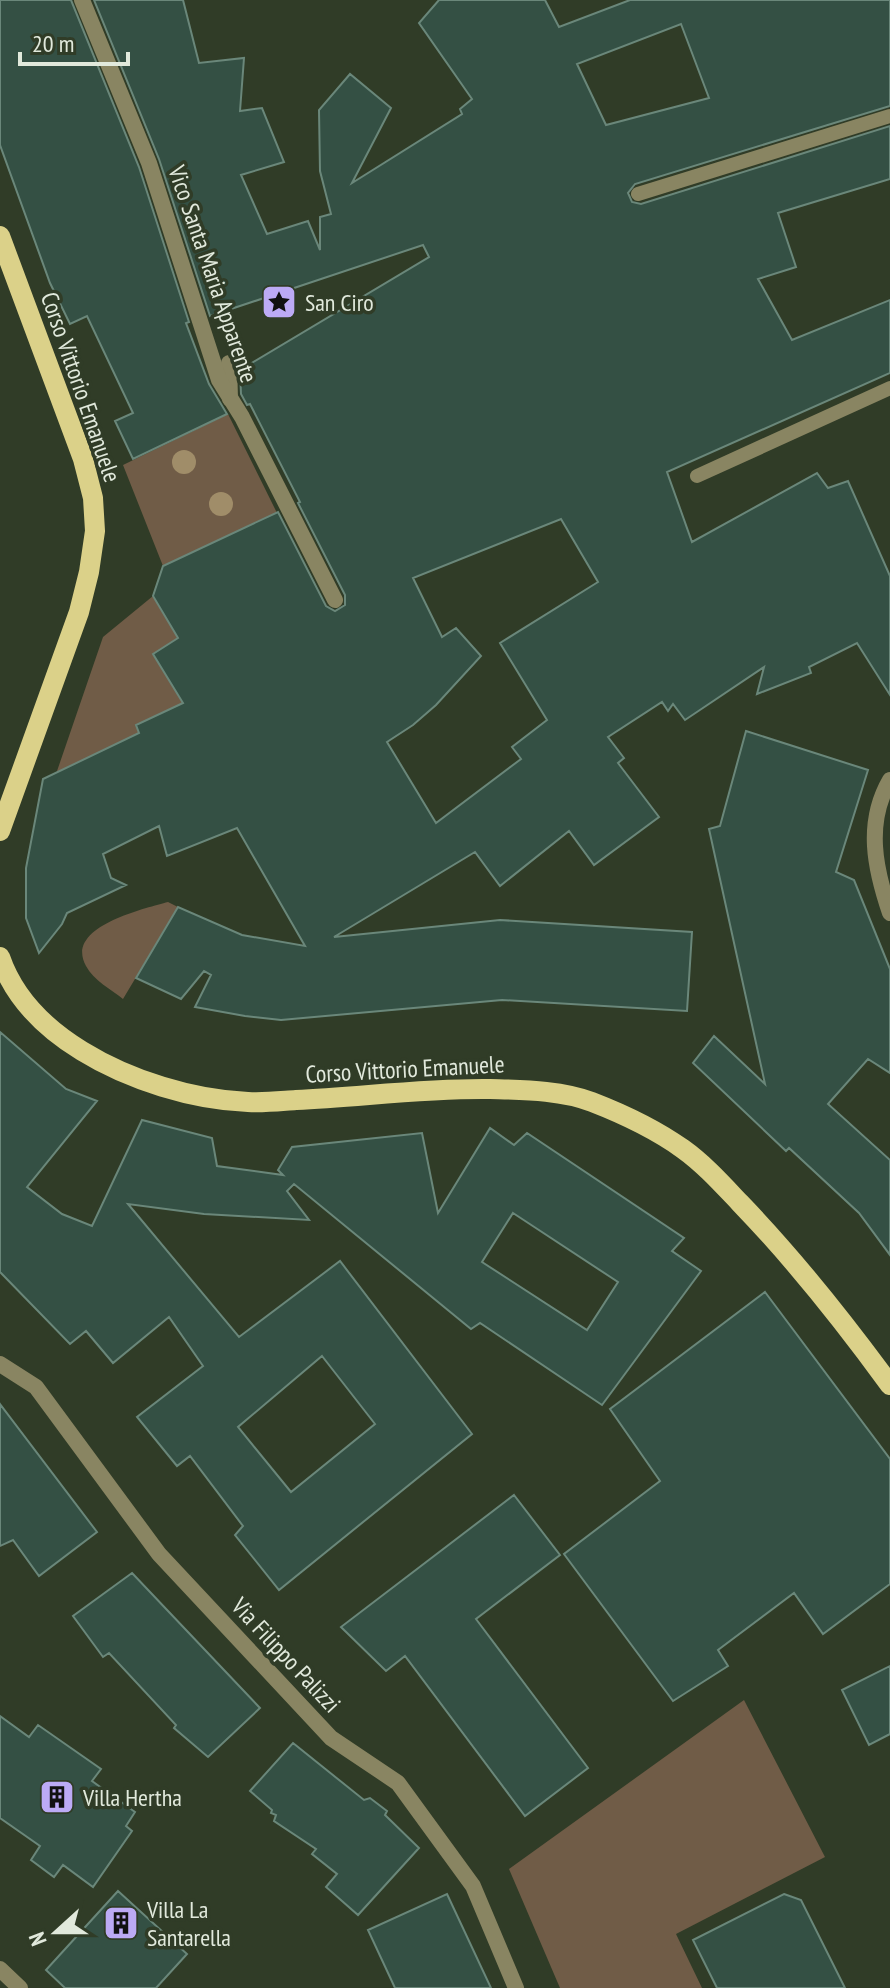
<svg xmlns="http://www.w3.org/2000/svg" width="890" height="1988" font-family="'PT Sans Narrow',sans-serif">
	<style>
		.green { fill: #705c47 }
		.building { fill: #345044; stroke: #6a877a; stroke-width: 2; fill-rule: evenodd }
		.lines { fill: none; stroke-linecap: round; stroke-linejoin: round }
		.service { stroke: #898562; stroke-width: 14 }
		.pedestrian { stroke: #898562; stroke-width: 16 }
		.minor { stroke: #898562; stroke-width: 16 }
		.tertiary { stroke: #898562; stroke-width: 16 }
		.primary { stroke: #dbd189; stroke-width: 20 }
		.tree { fill: #a08d69 }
		.labels { text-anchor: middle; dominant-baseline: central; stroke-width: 7; stroke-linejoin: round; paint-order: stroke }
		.street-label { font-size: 24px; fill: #e1e9dc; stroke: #303c27 }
		.poi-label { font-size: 24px; fill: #e1e9dc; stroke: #303c27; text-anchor: start }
	</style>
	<rect width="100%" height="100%" fill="#303c27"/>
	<path class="green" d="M228 414 277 513 163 566 123 465Z
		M153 596 178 638 153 655 189 711 137 725 139 733 56 774 103 637Z
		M168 902 178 907 123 999C112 990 93 980 86 966 64 927 143 909 168 902Z
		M744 1700 825 1857 676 1934 702 1988H560L509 1869Z"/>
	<path class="building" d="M0 0H71L139 167 189 322 186 323 209 384 227 414 133 459 115 421 133 413 87 316 70 324 50 283 0 145Z
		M94 0H183L199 63 244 58 240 111 262 108 284 162 241 175 267 234 308 221 320 250V217L331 214 320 171 319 110 350 74 391 108 352 183 462 114 460 109 472 99 419 23 439 0H545L559 27 630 0H890V106L635 184 628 193 632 202 641 204 890 126V179L778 213 796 267 758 279 792 340 890 300V373L667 472 692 542 817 473 828 488 848 481 890 576V695L857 643 809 667 811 673 757 694 764 667 685 720 673 704 668 711 662 702 608 737 624 758 618 763 659 817 594 865 569 831 500 886 475 852 334 937 500 920 692 932 687 1011 502 1000 281 1020 245 1016 195 1007 211 975 204 971 181 999 136 978 178 907 242 935 305 946 237 828 167 856 159 826 103 854 111 878 126 885 67 913 62 924 39 953 26 918V868L43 779 139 733 136 725 183 703 153 654 178 638 153 596 163 566 278 512 326 606 335 611 345 605V595L298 503 300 502 250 404 247 405 241 394 240 370 429 257 423 245 210 316 159 159ZM681 24 709 98 606 125 577 64ZM561 519 598 582 500 643 547 720 512 747 521 759 436 823 387 742 413 725 436 705 481 656 456 628 442 637 413 578Z
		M746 731 868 770 836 872 854 880 890 969V1073L868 1059 828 1104 890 1160V1255L859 1213 789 1148 786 1151 693 1063 714 1036 765 1084 709 829 720 826Z
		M0 1032 66 1089 97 1101 27 1187 62 1214 92 1226 142 1120 212 1138 217 1166 283 1175 278 1170 292 1147 422 1133 438 1213 490 1128 514 1145 527 1133 684 1238 672 1251 701 1271 602 1405 480 1323 471 1329 294 1184 287 1191 309 1220 204 1214 128 1204 239 1337 340 1261 472 1434 279 1590 235 1535 243 1526 190 1456 177 1466 137 1417 203 1366 169 1317 113 1363 86 1331 70 1344 0 1272ZM513 1213 618 1282 587 1330 482 1262ZM322 1356 375 1424 291 1492 238 1427Z
		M765 1292 890 1459V1584L823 1634 794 1593 718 1650 728 1666 673 1701 564 1554 660 1481 610 1409Z
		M0 1404 97 1532 39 1576 13 1540 0 1546Z
		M514 1495 560 1555 476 1619 588 1768 525 1816 405 1656 386 1671 341 1627Z
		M132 1573 260 1708 208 1757 174 1728 176 1725 109 1653 103 1657 73 1616Z
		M890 1666V1734L869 1745 842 1690Z
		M0 1716 29 1737 38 1725 101 1769 92 1781 135 1812 126 1826 132 1831 93 1887 63 1865 54 1877 31 1860 40 1846 0 1818Z
		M293 1743 364 1800 370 1798 387 1811 385 1815 419 1848 358 1915 326 1887 337 1874 312 1854 316 1849 274 1821 276 1815 271 1813 272 1810 250 1791Z
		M118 1891 187 1954 156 1988H65L46 1970Z
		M447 1894 491 1988H395L368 1930Z
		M784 1894 801 1900 845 1988H717L693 1940Z"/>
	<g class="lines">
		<path class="service" d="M638 194 890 116
			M697 476 890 388"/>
		<path class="pedestrian" d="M229 363 230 399"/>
		<path class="minor" d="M82 0 149 163 219 380 242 417 335 600
			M0 1364 36 1387 159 1554 331 1738 398 1783 473 1886 516 1988
			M0 1969 20 1988"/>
		<path class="tertiary" d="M890 780C865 823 875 869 890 913"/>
		<path class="primary" d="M0 236 83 459 93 498 95 531 89 572 79 612 0 831
			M0 957C14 998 46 1029 82 1051 129 1080 193 1100 248 1102 264 1103 281 1101 296 1100 361 1097 425 1088 490 1089 522 1090 561 1090 592 1102 623 1114 655 1129 683 1149 704 1164 722 1184 740 1203 794 1259 844 1322 890 1385"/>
	</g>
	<g class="tree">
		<circle cx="184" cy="462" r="12"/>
		<circle cx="221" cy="504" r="12"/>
	</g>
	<defs>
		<g id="sight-square" transform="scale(1.8)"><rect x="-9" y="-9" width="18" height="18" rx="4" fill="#bcaaf5" stroke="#303c27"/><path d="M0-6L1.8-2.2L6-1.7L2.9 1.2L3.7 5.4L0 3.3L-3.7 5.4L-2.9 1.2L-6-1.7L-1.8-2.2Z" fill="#111"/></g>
		<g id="building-square" transform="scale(1.8)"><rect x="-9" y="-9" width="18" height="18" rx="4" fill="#bcaaf5" stroke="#303c27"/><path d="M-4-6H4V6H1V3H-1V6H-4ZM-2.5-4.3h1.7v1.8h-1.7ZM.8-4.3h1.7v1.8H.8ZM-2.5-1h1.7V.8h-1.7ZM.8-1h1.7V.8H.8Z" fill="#111"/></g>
	</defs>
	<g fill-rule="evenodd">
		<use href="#sight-square" x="279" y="302"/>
		<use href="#building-square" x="57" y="1797"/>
		<use href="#building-square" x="121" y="1923"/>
	</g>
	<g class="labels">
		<g class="street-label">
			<text transform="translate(213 274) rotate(71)">Vico Santa Maria Apparente</text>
			<text transform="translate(81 387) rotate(71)">Corso Vittorio Emanuele</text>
			<text transform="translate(405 1069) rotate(-3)">Corso Vittorio Emanuele</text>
			<text transform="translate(286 1655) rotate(47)">Via Filippo Palizzi</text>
		</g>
		<g class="poi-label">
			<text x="305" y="302">San Ciro</text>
			<text x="83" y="1797">Villa Hertha</text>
			<text x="147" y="1909">Villa La<tspan x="147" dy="28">Santarella</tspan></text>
		</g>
	</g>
	<g transform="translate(56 1932) rotate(249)" stroke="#303c27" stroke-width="6" paint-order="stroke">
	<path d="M0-6L14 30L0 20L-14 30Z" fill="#e1e9dc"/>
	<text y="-12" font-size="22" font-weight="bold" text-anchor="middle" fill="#e1e9dc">N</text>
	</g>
	<path d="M20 52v12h108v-12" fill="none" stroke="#e1e9dc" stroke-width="4"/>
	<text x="32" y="52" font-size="24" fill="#e1e9dc" stroke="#303c27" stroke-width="6" paint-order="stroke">20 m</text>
</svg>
